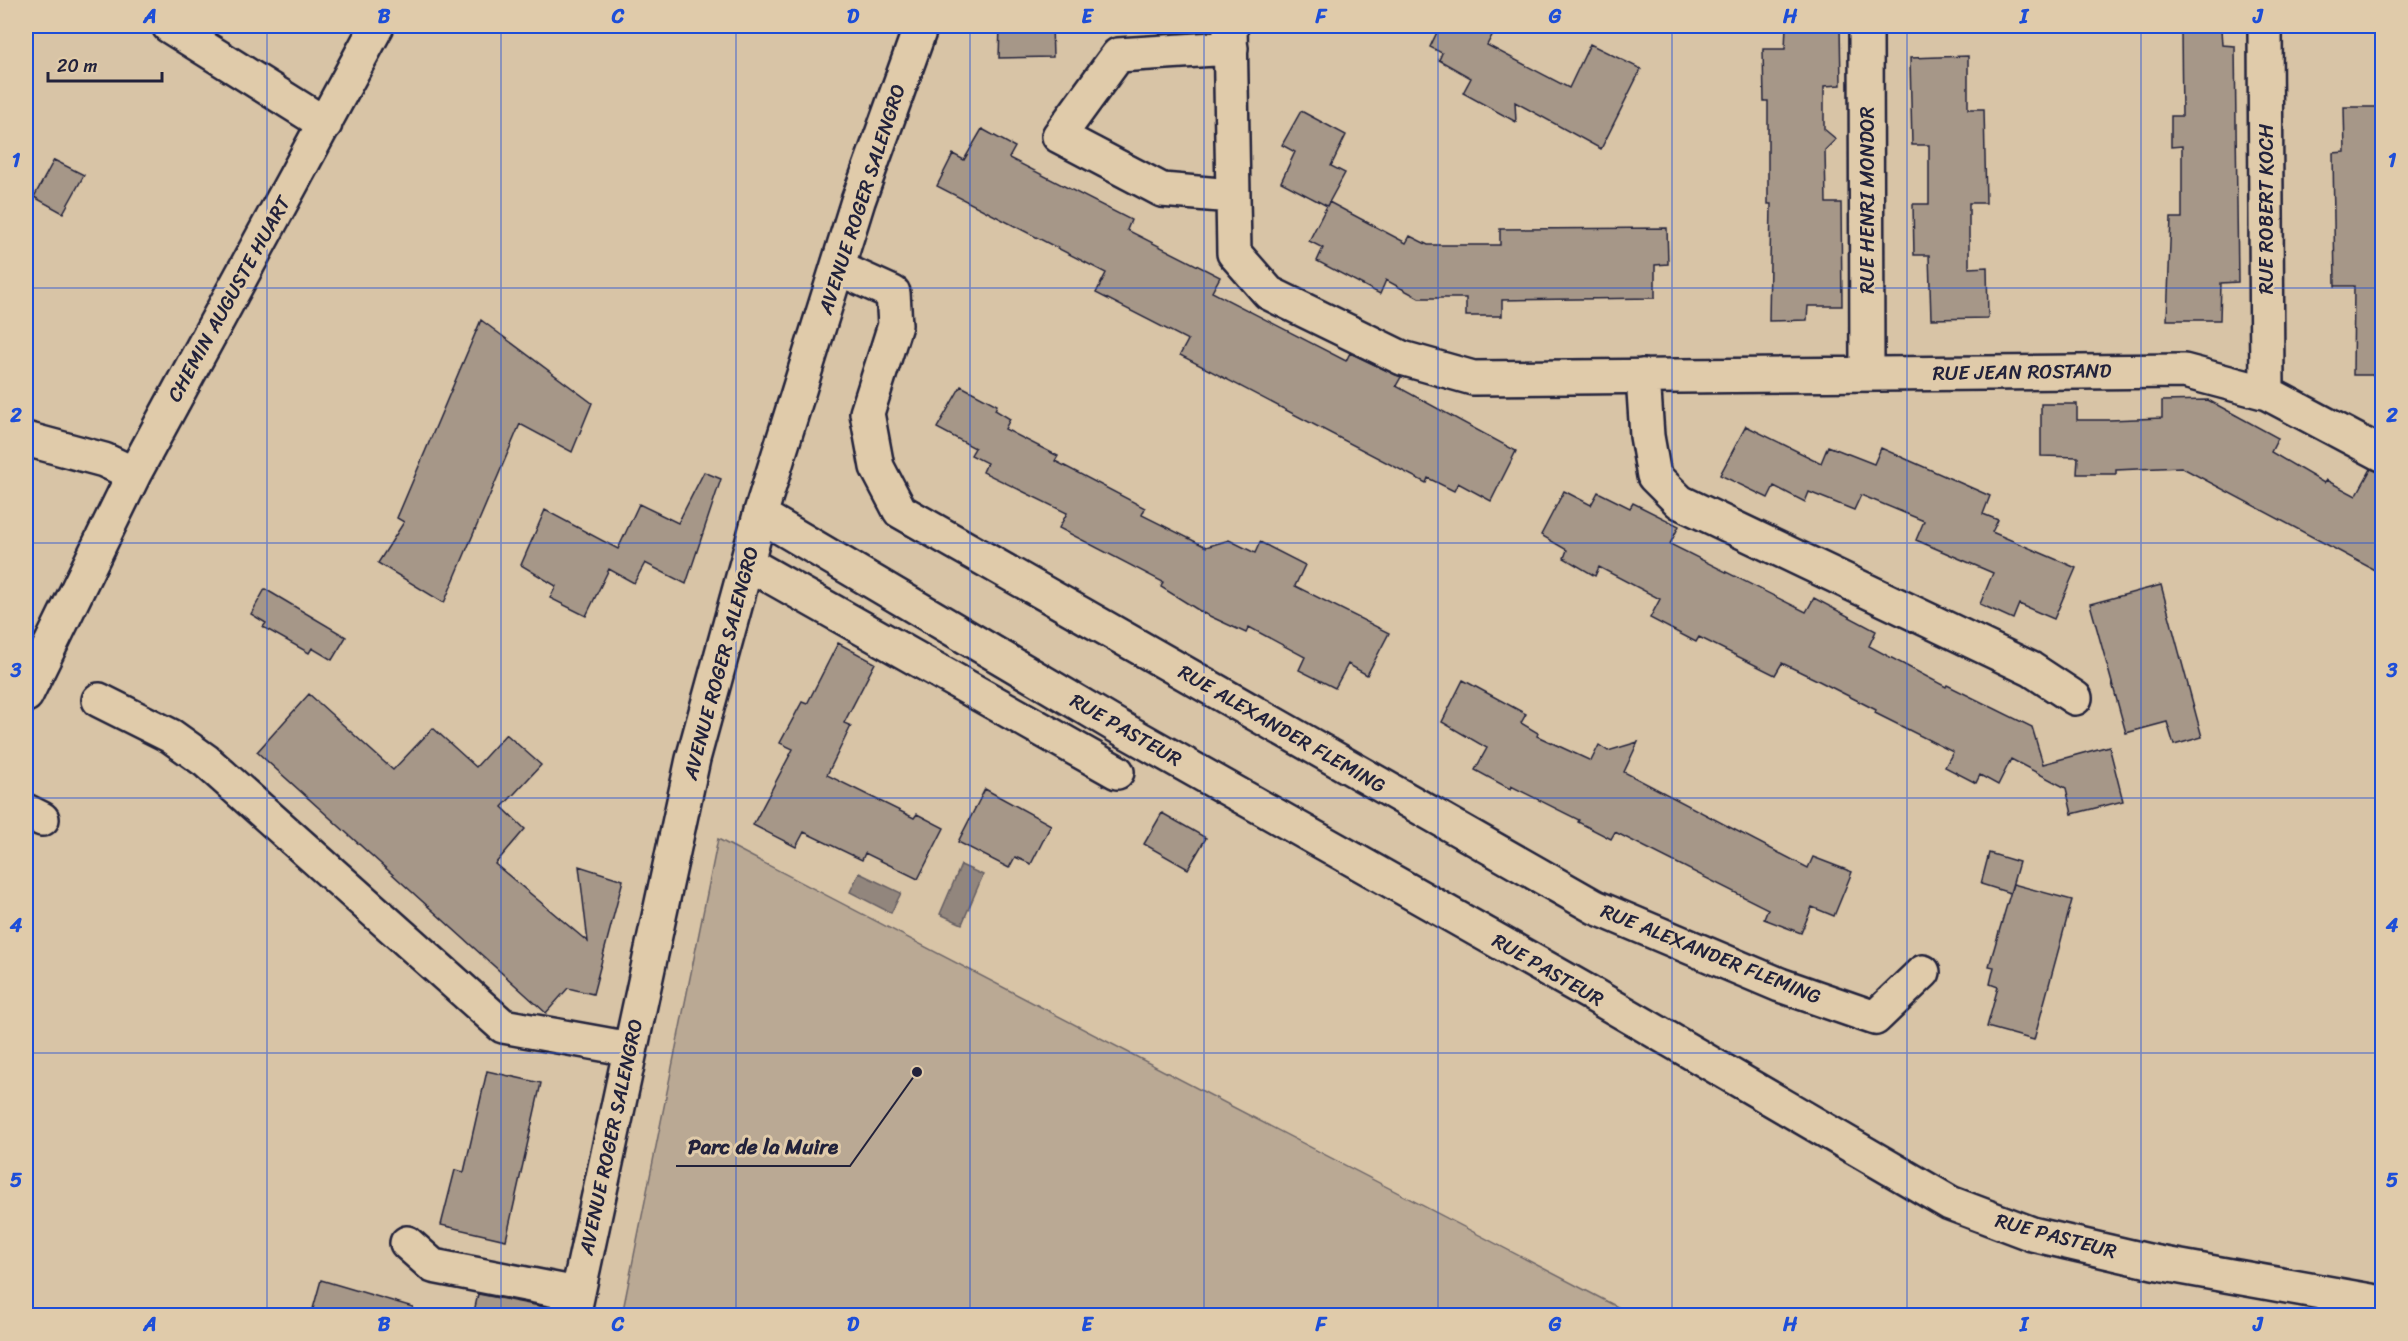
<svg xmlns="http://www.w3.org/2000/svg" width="2408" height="1341" font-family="Sriracha,sans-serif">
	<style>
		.green { fill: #baa994; stroke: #6e6668; stroke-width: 1.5 }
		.water { fill: #92867d; stroke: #655e63; stroke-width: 1.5 }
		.building { fill: #a69788; stroke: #22223b; stroke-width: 1.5 }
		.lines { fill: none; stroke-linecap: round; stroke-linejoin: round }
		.minor-casing { stroke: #22223b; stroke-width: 38 }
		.minor { stroke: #e0cbaa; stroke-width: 33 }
		.grid { fill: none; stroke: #1d4ed8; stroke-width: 1.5; stroke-opacity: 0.55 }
		.labels { text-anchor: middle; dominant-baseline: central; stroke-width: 6; stroke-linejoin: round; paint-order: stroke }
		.street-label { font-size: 20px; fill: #22223b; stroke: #e0cbaa }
		.leader { fill: none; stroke: #22223b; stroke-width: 2 }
		.callout-dot { fill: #22223b; stroke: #e0cbaa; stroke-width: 2 }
		.callout-label { font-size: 21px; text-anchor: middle; font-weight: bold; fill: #22223b; stroke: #e0cbaa; stroke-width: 6; stroke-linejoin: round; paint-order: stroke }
		.neatline { fill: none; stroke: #1d4ed8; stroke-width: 2 }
		.grid-label { font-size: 20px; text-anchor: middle; font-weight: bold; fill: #1d4ed8 }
	</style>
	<rect width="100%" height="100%" fill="#d8c4a6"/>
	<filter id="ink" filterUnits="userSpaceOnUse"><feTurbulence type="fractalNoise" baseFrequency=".0167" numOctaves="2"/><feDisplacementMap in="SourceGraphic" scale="12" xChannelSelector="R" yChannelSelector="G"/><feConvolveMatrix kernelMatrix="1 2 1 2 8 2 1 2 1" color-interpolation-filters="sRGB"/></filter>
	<g filter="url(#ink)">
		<path class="green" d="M718 839 1633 1315H622Z"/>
		<path class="water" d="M961 865 983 875 962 924 940 914Z
			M859 873 901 893 891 913 850 892Z"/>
		<path class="building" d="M1000 26H1052L1053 57 999 58Z
			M1440 26H1497L1487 45 1569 88 1590 44 1641 69 1601 149 1515 102 1516 122 1463 93 1471 78 1439 60 1442 53 1430 47Z
			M1786 26H1840L1841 85 1824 86V129L1836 139 1825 150 1826 203H1841L1842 306H1808L1807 320 1769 321 1771 204H1768V101H1764L1763 49H1785Z
			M2221 30 2222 45 2235 46 2238 282 2221 283 2220 320H2167L2171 218H2182V146L2171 147V116H2182L2181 31Z
			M1968 56V109H1984L1986 203H1969V268L1987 267 1988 318 1931 319 1929 255H1914L1913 204H1929V145H1912L1910 58Z
			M2344 107H2382V375H2353L2354 286H2335L2333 153 2345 152Z
			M1301 111 1346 135 1331 166 1345 173 1327 206 1281 182 1295 152 1282 145Z
			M982 129 1015 147 1009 158 1131 220 1127 230 1220 277 1212 292 1346 361 1350 353 1401 377 1396 386 1516 451 1491 501 1458 483 1454 491 1428 478 1426 483 1180 355 1188 340 1096 293 1106 273 937 186 953 154 964 160Z
			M54 160 84 175 63 213 34 197Z
			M1329 202 1406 243 1410 236 1428 245H1500V229L1667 228 1668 264 1655 265V298L1502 300V316H1466V298H1419L1386 280 1380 294 1317 261 1323 248 1309 241Z
			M481 320 592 403 572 452 520 424 444 603 378 563 404 522 397 518Z
			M961 386 997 405 995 410 1010 419 1005 429 1058 456 1055 461 1145 508 1142 515 1206 547 1229 540 1255 553 1260 542 1305 565 1295 586 1389 633 1367 675 1348 664 1335 688 1299 670 1305 657 1249 627 1246 633 1203 613 1161 587 1163 582 1059 528 1067 513 983 472 987 463 971 455 975 448 937 428Z
			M2208 400 2278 438 2271 452 2324 483 2326 480 2356 496 2371 469 2382 473V574L2181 467 2116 470V474H2077L2078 457 2041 456V404H2077V420H2109L2162 418V401Z
			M1746 426 1821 463 1828 446 1874 464 1881 448 1990 496 1983 514 1998 520 1992 532 2076 568 2054 619 2019 604 2013 619 1980 604 1993 573 1916 540 1924 521 1861 495 1854 510 1809 492 1805 502 1774 486 1768 498 1720 475Z
			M704 472 721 479 686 584 645 563 634 583 609 569 586 616 550 598 556 586 521 565 545 510 618 549 639 504 678 523Z
			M1564 491 1591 505 1598 492 1630 508 1633 503 1679 526 1670 544 1806 612 1814 598 1876 631 1869 646 1946 687 1947 685 2032 727 2043 764 2109 746 2123 801 2072 814 2066 788 2011 759 1998 785 1980 775 1976 783 1945 767 1953 752 1875 713 1876 710 1815 679 1782 663 1775 675 1699 637 1696 642 1650 618 1660 599 1599 567 1595 576 1564 558 1567 550 1541 535Z
			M2161 585 2202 737 2174 745 2167 722 2126 733 2090 604Z
			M265 589 346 637 332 660 312 648 309 653 263 627 266 623 251 614Z
			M838 643 875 663 844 723 851 726 827 775 914 818 917 814 944 828 918 879 865 853 862 860 804 832 796 847 753 825 793 749 780 743 802 702 807 704Z
			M1463 680 1526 714 1521 723 1538 733 1537 736 1591 761 1599 745 1608 751 1638 742 1624 772 1808 868 1813 857 1852 872 1834 916 1812 907 1801 933 1764 919 1768 909 1615 832 1611 839 1578 822 1579 820 1511 786 1510 789 1475 770 1487 748 1442 722Z
			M309 694 393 770 433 728 476 767 506 734 541 765 502 807 525 829 495 864 588 942 579 866 623 880 593 994 568 988 546 1013 257 752Z
			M985 789 1051 825 1031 864 1015 857 1009 868 958 842Z
			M1162 813 1206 838 1188 869 1144 844Z
			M1989 853 2019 862 2010 893 1981 884Z
			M2013 884 2072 900 2034 1040 1987 1027 1998 987 1990 984 1994 967 1989 966Z
			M487 1071 541 1083 506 1240 441 1225 455 1170 464 1172Z
			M321 1280 413 1307 412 1316H311Z
			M478 1294 555 1309V1316H473Z"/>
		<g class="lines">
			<g class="minor-casing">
				<path id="minor" d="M169 26 325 124
					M1230 26 1234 253 1269 293 1402 358 1473 378 2184 371 2267 393 2382 454
					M1866 26 1867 374
					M2265 26 2267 393
					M1231 48 1118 55 1059 136 1162 190 1232 196
					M838 268 893 293 895 325 867 413 877 467 900 511 1595 907 1780 985 1875 1018 1923 972
					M1643 376 1647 436 1654 476 1680 502 2031 669 2075 698
					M26 439 104 460 134 474
					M760 515 1117 726 1588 992 1950 1203 2032 1234 2153 1262 2382 1303
					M747 563 1117 772
					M26 695 134 474 377 26
					M99 700 171 736 206 761 503 1026 630 1049
					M26 811 42 819
					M407 1243 433 1266 577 1294
					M573 1316 693 759 760 515 858 201 921 26"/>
			</g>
			<use href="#minor" class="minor"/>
		</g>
	</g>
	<path class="grid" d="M267 26V1316M501 26V1316M736 26V1316M970 26V1316M1204 26V1316M1438 26V1316M1672 26V1316M1907 26V1316M2141 26V1316M26 288H2382M26 543H2382M26 798H2382M26 1053H2382"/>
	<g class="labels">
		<g class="street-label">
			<text transform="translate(862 199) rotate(-72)">AVENUE ROGER SALENGRO</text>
			<text transform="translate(1867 200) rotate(-90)">RUE HENRI MONDOR</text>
			<text transform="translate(2266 209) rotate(-90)">RUE ROBERT KOCH</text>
			<text transform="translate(229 299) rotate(-61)">CHEMIN AUGUSTE HUART</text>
			<text transform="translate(2022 372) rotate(-1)">RUE JEAN ROSTAND</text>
			<text transform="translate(721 663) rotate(-75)">AVENUE ROGER SALENGRO</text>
			<text transform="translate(1282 729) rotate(30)">RUE ALEXANDER FLEMING</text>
			<text transform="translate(1126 730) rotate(30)">RUE PASTEUR</text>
			<text transform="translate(1711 954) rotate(22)">RUE ALEXANDER FLEMING</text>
			<text transform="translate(1548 970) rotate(30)">RUE PASTEUR</text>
			<text transform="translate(611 1137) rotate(-78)">AVENUE ROGER SALENGRO</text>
			<text transform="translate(2056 1236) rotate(15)">RUE PASTEUR</text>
		</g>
	</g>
	<path class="leader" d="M917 1072L850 1166H676"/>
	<circle class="callout-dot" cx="917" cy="1072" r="6"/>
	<g class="callout-label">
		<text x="763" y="1154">Parc de la Muire</text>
	</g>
	<rect width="2408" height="1341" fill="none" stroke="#e0cbaa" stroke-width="66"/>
	<path d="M48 72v9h114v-9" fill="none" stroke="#22223b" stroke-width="3"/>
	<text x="57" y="72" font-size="18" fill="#22223b" stroke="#e0cbaa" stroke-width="4.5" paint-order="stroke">20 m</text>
	<rect x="33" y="33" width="2342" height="1275" class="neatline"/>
	<g class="grid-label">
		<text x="150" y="23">A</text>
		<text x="384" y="23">B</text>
		<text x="618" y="23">C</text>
		<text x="853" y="23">D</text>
		<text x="1087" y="23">E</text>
		<text x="1321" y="23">F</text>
		<text x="1555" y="23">G</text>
		<text x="1790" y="23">H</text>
		<text x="2024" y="23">I</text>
		<text x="2258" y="23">J</text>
		<text x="16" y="167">1</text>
		<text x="2392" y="167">1</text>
		<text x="16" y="422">2</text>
		<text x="2392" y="422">2</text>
		<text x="16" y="677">3</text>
		<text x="2392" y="677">3</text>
		<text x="16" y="932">4</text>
		<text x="2392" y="932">4</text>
		<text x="16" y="1187">5</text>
		<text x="2392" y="1187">5</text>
		<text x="150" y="1331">A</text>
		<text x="384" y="1331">B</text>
		<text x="618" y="1331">C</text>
		<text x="853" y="1331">D</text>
		<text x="1087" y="1331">E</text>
		<text x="1321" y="1331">F</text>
		<text x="1555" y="1331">G</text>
		<text x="1790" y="1331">H</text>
		<text x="2024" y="1331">I</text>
		<text x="2258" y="1331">J</text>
	</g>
</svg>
